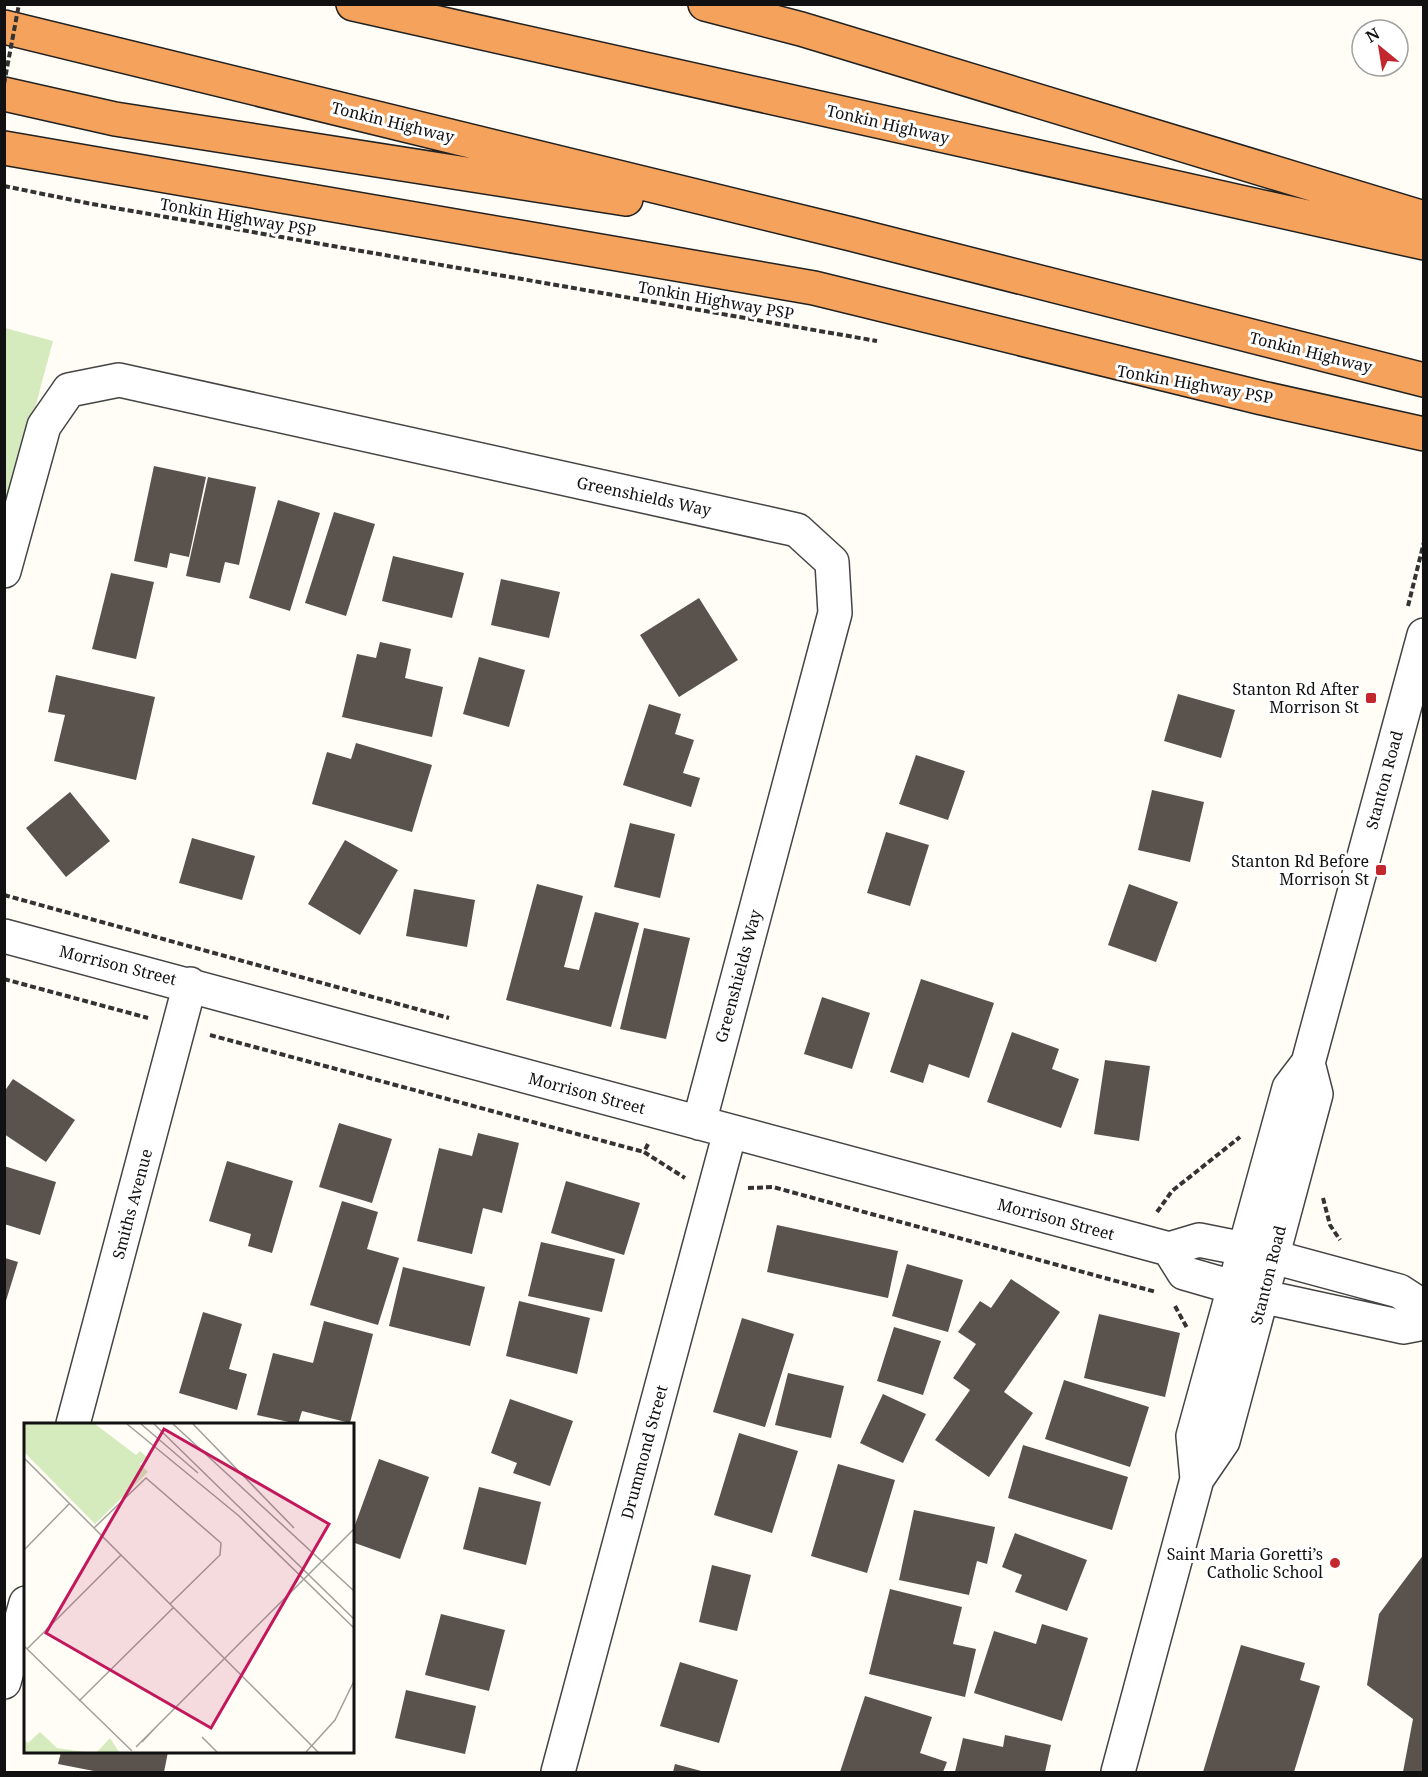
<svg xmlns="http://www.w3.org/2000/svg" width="1428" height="1777" font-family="'Noto Serif',serif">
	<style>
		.green { fill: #d5ebbd }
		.building { fill: #5a524d }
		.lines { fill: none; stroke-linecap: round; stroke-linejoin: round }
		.minor-casing { stroke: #444; stroke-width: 36 }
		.highway-casing { stroke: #222; stroke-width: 36 }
		.path { stroke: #333; stroke-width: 4; stroke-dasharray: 6 3; stroke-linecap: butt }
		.minor { stroke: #fff; stroke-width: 33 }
		.highway { stroke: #f5a25d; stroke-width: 33 }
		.path-bridge { stroke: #333; stroke-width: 4; stroke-dasharray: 6 3; stroke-linecap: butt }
		.poi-dot { fill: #c4262e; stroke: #fff; stroke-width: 2 }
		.labels { text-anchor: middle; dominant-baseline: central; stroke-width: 6; stroke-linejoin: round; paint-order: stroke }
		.street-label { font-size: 16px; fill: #111; stroke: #fff }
		.poi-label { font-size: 16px; fill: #111; stroke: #fff; text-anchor: end }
		.inset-road { fill: none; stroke: #a09f9a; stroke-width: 1.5 }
		.view { fill: #c2185b; fill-opacity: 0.15; stroke: #c2185b; stroke-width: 3 }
		.inset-edge { fill: none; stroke: #111; stroke-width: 3 }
	</style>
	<rect width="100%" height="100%" fill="#fffdf5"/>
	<path class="green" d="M5 328 53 341 5 520Z"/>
	<path class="building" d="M154 466 206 477 189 557 170 553 167 568 134 561Z
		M208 477 256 487 239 565 225 562 220 583 186 576Z
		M278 500 320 513 290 611 249 598Z
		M334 512 375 524 346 616 305 603Z
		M393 556 464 573 452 618 382 601Z
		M111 573 154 582 136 659 92 649Z
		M501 579 560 592 549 638 491 625Z
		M699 598 738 660 679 697 640 635Z
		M380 642 411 649 405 678 443 687 432 737 342 717 357 654 376 658Z
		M479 657 525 670 509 727 463 714Z
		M56 675 155 697 136 780 54 761 65 715 48 712Z
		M1178 694 1235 710 1221 758 1164 741Z
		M649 704 681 714 675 734 694 740 683 773 700 778 691 807 623 785Z
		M356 743 432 765 412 832 312 804 327 752 351 759Z
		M916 755 965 771 948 820 899 804Z
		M1152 790 1204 802 1190 862 1138 850Z
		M70 792 110 841 66 877 26 828Z
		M630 823 675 834 660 898 614 887Z
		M886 832 929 845 910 906 867 893Z
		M192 838 255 856 242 900 179 883Z
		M345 840 398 870 360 935 308 904Z
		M537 884 583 896 564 967 579 970 595 912 639 923 611 1027 506 1000Z
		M1129 884 1178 902 1156 962 1108 945Z
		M414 889 475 900 467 947 406 936Z
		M644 928 690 938 666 1039 620 1029Z
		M921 979 994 1003 969 1078 929 1064 923 1083 890 1072Z
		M822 997 870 1013 852 1069 804 1054Z
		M1012 1032 1059 1049 1052 1069 1079 1079 1061 1128 987 1102Z
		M1105 1060 1150 1066 1139 1141 1094 1134Z
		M13 1079 75 1120 46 1162 4 1134V1092Z
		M339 1123 392 1139 372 1203 319 1187Z
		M478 1133 519 1143 502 1213 483 1208 472 1254 417 1241 439 1148 472 1156Z
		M227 1161 293 1181 272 1253 248 1246 251 1234 209 1221Z
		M4 1166 56 1182 40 1235 4 1224Z
		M566 1181 640 1203 624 1255 551 1233Z
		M342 1201 378 1212 367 1249 399 1258 378 1325 310 1305Z
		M777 1225 898 1251 888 1298 767 1272Z
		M541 1242 615 1259 602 1312 528 1296Z
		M5 1258 18 1262 5 1304Z
		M907 1264 963 1280 948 1332 892 1316Z
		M403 1267 485 1287 470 1346 389 1326Z
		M1011 1279 1060 1312 1004 1392 1033 1413 989 1477 935 1440 970 1390 953 1378 976 1344 958 1332 980 1301 991 1308Z
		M519 1301 590 1318 577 1374 506 1356Z
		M203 1312 242 1324 229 1369 247 1374 237 1410 179 1393Z
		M1099 1314 1180 1333 1165 1397 1084 1378Z
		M742 1318 794 1334 765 1427 713 1412Z
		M324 1321 373 1334 350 1423 302 1411 298 1424 257 1415 273 1353 313 1363Z
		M894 1327 941 1341 923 1395 877 1381Z
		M788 1373 844 1386 831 1438 775 1425Z
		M1064 1380 1149 1407 1130 1467 1045 1439Z
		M883 1394 926 1414 903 1463 860 1443Z
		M510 1399 573 1421 550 1486 513 1473 517 1463 491 1453Z
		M739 1433 798 1451 772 1533 714 1515Z
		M1023 1445 1128 1477 1112 1530 1008 1498Z
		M379 1459 429 1477 400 1559 352 1542V1533Z
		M838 1464 895 1480 867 1573 811 1556Z
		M479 1487 541 1502 526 1565 463 1549Z
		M914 1510 995 1527 987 1564 977 1561 969 1595 899 1580Z
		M1015 1533 1087 1560 1067 1611 1015 1592 1022 1575 1002 1567Z
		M1424 1554V1772H1403L1413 1719 1367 1685 1379 1614Z
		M712 1565 751 1575 737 1631 699 1622Z
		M890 1589 962 1607 953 1644 976 1649 965 1697 869 1674Z
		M441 1614 505 1630 489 1691 425 1675Z
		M1042 1624 1088 1638 1062 1721 974 1693 994 1631 1036 1644Z
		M1241 1645 1305 1663 1300 1680 1320 1686 1294 1772H1203Z
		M680 1662 738 1680 719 1743 660 1726Z
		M406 1690 476 1706 465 1754 395 1738Z
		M865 1696 932 1717 920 1753 947 1762 943 1772H840Z
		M1005 1735 1051 1745 1045 1772H955L963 1738 1003 1747Z
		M61 1752H168L164 1772H99L58 1764Z
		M675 1764 705 1772H673Z"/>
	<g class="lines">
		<g class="minor-casing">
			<path id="minor" d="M4 571 44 426 69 390 119 380 797 530 832 562 835 613 699 1123
				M4 936 1169 1249 1199 1240 1244 1249 1399 1291 1424 1307
				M1169 1249 1184 1273 1274 1299 1403 1327 1424 1323
				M73 1424 190 984
				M1197 1479 1223 1441 1316 1094 1308 1063
				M4 1682 26 1603
				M558 1772 730 1132
				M1118 1772 1197 1479 1193 1436 1289 1088 1308 1063 1424 635"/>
		</g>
		<g class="highway-casing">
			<path id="highway" d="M353 4 1424 243
				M705 4 801 29 1424 218
				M4 27 851 234 1424 380
				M4 94 115 119 626 199
				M4 148 814 288 1262 398 1424 434"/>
		</g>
		<path class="path" d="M4 186 92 204 877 341
			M1408 606 1424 542
			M4 895 449 1018
			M4 979 148 1018
			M210 1035 644 1152
			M648 1144 644 1152 685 1178
			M748 1188 773 1187 1156 1292
			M1323 1198 1330 1225 1340 1240
			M1157 1212 1172 1191 1240 1137
			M1175 1306 1187 1328"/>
		<use href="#minor" class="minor"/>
		<use href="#highway" class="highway"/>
		<path class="path-bridge" d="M4 84 19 4"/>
	</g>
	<g class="poi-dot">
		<rect x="1365" y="692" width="12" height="12" rx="3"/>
		<rect x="1375" y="864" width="12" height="12" rx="3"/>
		<circle cx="1335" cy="1563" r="6"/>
	</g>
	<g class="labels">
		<g class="street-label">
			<text transform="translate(393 122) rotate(14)">Tonkin Highway</text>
			<text transform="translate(888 124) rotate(13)">Tonkin Highway</text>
			<text transform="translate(238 217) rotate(10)">Tonkin Highway PSP</text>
			<text transform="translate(716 300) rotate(10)">Tonkin Highway PSP</text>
			<text transform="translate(1311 352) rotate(14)">Tonkin Highway</text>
			<text transform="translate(1195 384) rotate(10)">Tonkin Highway PSP</text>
			<text transform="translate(644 496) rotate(12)">Greenshields Way</text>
			<text transform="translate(1384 780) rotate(-75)">Stanton Road</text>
			<text transform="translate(118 965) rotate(14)">Morrison Street</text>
			<text transform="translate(738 976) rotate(-75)">Greenshields Way</text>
			<text transform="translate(587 1093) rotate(15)">Morrison Street</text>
			<text transform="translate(132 1204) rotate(-75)">Smiths Avenue</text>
			<text transform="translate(1056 1219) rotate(15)">Morrison Street</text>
			<text transform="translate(1268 1275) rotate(-76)">Stanton Road</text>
			<text transform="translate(644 1452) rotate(-75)">Drummond Street</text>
		</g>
		<g class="poi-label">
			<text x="1359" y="689">Stanton Rd After<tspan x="1359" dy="18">Morrison St</tspan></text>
			<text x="1369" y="861">Stanton Rd Before<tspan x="1369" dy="18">Morrison St</tspan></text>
			<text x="1323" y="1554">Saint Maria Goretti’s<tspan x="1323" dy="18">Catholic School</tspan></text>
		</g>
	</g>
	<g transform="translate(24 1423)">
		<rect width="330" height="330" fill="#fffdf5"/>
		<path d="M0 1H71L112 32 116 28 123 34 116 41 124 49 71 101 0 29ZM16 309 33 325 61 329H0V316L4 320ZM86 315 95 329H73Z" fill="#d5ebbd"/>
		<path class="inset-road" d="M103 1 215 93 330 205M117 1 174 50M130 1 330 196M149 1 330 168M169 1 270 105M0 35 294 329M70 105 122 55 197 120 196 132 146 181M0 127 46 80M0 223 108 328M3 226 97 132M192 227 218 253M55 278 149 185M178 314 193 329M118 319 133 303M112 324 330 106M282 329 311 297 330 258"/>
		<path class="view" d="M140 6 305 101 187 305 22 210Z"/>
		<rect width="330" height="330" class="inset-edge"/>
	</g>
	<rect width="1428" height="1777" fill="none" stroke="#111111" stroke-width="12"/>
	<g transform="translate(1380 48) rotate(330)"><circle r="28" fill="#ffffff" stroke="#a0a0a0" stroke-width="1.5"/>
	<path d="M0-4.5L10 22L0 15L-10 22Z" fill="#c4262e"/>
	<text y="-9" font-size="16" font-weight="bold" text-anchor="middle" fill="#111111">N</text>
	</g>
</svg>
